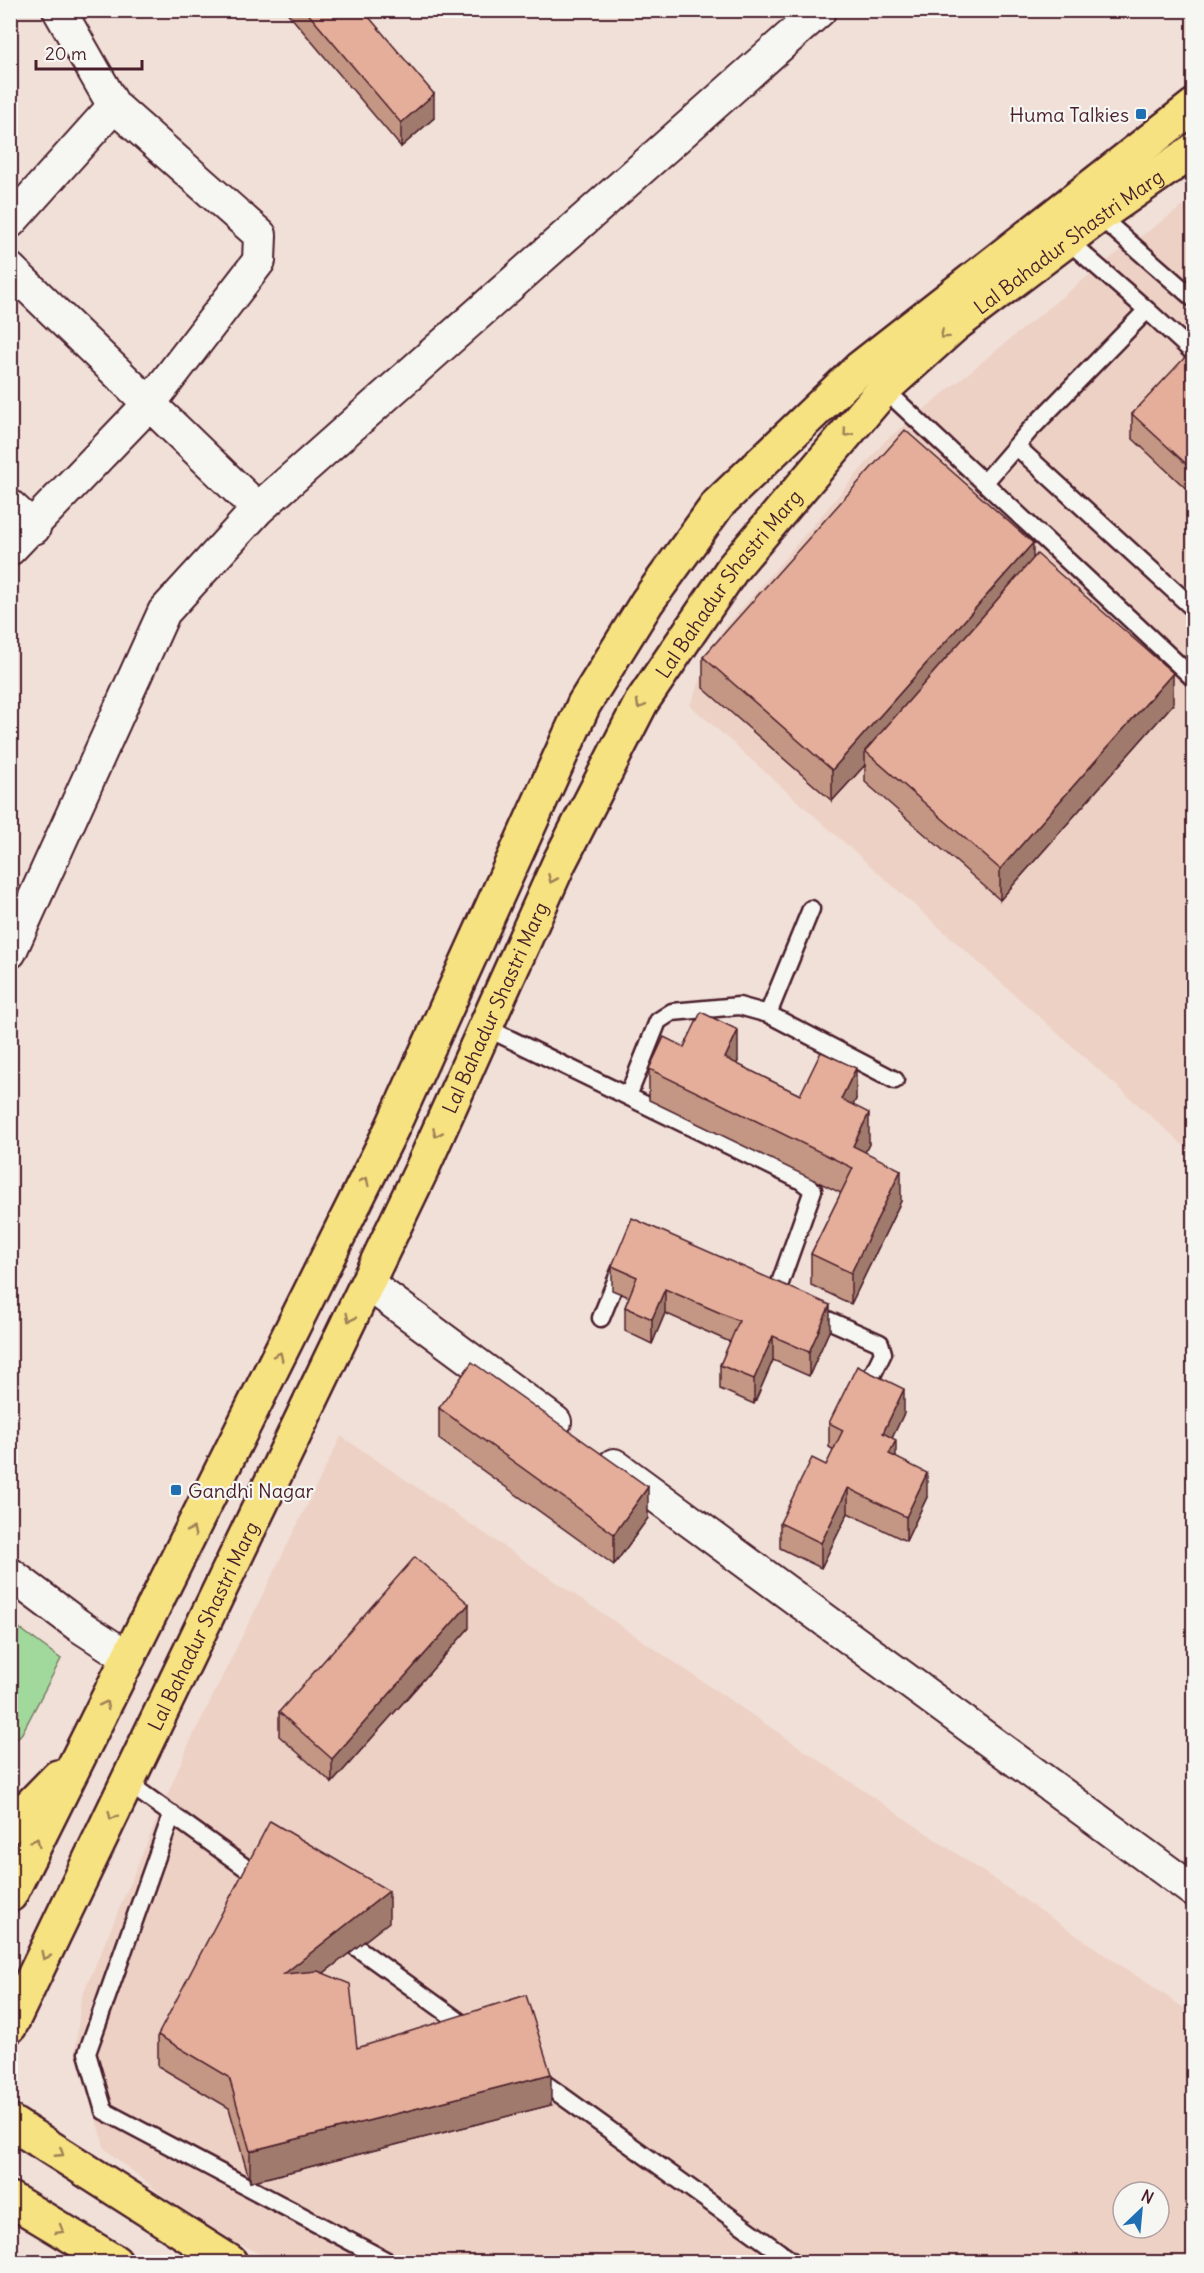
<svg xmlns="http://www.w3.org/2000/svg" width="1204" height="2273" font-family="Delius,sans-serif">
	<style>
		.built { fill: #edd1c5; fill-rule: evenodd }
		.green { fill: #a1d99d; stroke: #767c64; stroke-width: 1.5 }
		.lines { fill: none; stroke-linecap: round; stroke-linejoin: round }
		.service-casing { stroke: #4a1f2b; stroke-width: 21 }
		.minor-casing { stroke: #4a1f2b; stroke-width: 36 }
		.primary-casing { stroke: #4a1f2b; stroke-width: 38 }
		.service { stroke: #f6f6f2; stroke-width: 16 }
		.minor { stroke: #f6f6f2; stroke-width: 32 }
		.primary { stroke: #f7e281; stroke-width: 33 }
		.wall { fill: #c49684; stroke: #4a1f2b; stroke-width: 1.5 }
		.shaded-wall { fill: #a07a6c; stroke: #4a1f2b; stroke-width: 1.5 }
		.building { fill: #e4ae9a; stroke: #4a1f2b; stroke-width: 1.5 }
		.oneway { stroke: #a08056 }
		.poi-dot { fill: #1f6fb2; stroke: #f6f6f2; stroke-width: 2 }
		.labels { text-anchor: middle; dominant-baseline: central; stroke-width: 4.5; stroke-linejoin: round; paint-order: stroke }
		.poi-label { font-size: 20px; fill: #4a1f2b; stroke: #f6f6f2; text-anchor: end }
		.street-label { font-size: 20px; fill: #4a1f2b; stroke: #f6f6f2 }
	</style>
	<rect width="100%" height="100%" fill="#f1e0d8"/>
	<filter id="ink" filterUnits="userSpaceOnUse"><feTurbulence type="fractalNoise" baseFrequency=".0167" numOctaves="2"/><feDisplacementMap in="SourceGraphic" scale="12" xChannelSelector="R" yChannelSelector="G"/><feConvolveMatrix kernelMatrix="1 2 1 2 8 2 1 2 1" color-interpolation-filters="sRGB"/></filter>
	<g filter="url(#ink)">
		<path class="built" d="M1193 199V1154L690 705 719 635 886 440 1105 262Z
			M341 1436 1193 2014V2262H277L199 2225 105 2149 75 2052 81 1999 188 1746ZM1123 2192H1159V2228H1123Z"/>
		<path class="green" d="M11 1622 61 1659 22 1733 11 1746Z"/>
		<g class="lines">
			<g class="service-casing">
				<path id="service" d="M1099 216 1194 299
					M1067 240 1147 310
					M881 386 1194 679
					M1016 446 1194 609
					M985 482 1029 431 1147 310 1194 353
					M768 1014 895 1080
					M485 1027 800 1180 813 1190 775 1297
					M628 1096 658 1021 672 1012 739 1006 768 1014 811 909
					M810 1312 880 1343 883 1353 864 1392
					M601 1318 620 1271
					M128 1783 264 1881
					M172 1814 87 2053 104 2111 389 2262
					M338 1934 471 2030
					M533 2075 793 2262"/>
			</g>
			<g class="minor-casing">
				<path id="minor" d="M59 10 114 106
					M10 222 114 106 260 235 259 261 150 403 10 549
					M10 269 258 509
					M10 506 34 528
					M10 952 164 612 258 509 820 10
					M367 1283 555 1422
					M614 1465 1194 1891
					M10 1574 78 1625 129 1658"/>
			</g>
			<g class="primary-casing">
				<g id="primary">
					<path d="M10 1826 58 1777"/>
					<path d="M10 1895 392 1128 584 704 647 602 718 504 860 368 1194 106"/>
					<path id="s1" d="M10 2026 421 1171 559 863 641 703 733 568 885 388 956 324 1099 216 1194 150"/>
					<path d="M10 2122 230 2262"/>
					<path d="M10 2199 115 2262"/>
				</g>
			</g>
			<use href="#service" class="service"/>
			<use href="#minor" class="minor"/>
			<use href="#primary" class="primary"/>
		</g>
		<path class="wall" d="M285 10H363L434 118 401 147Z
			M1194 358V496L1132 438V414Z
			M1033 558 1173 704 1000 900 865 782V765L832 801 703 688V657Z
			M684 1047 738 1061 737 1064 800 1095 856 1099 853 1105 869 1144 865 1152 901 1201 851 1304 811 1285V1254L841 1193 649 1100V1069Z
			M612 1266 830 1329 809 1376 773 1360 754 1404 720 1389V1365L730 1342 665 1313 652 1344 625 1331V1307L629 1297 612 1290Z
			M439 1408 648 1518 614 1565 439 1439Z
			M904 1413 892 1438 896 1458 927 1497 906 1541 848 1513 821 1568 780 1548V1523L826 1465 834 1450 829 1447V1423Z
			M469 1628 332 1783 279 1736V1712Z
			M389 1922 324 1973 357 2048 551 2105 250 2182 229 2108 158 2066V2035Z"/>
		<path class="shaded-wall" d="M434 94V118L401 147V123Z
			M1033 543V574L865 751V765L832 801V770Z
			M1173 673V704L1000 900V869Z
			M738 1030V1061L725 1089V1058Z
			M856 1068V1099L841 1130V1099Z
			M869 1113V1144L853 1177V1146Z
			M901 1170V1201L851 1304V1273Z
			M665 1289V1313L652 1344V1319Z
			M830 1305V1329L809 1376V1352Z
			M773 1336V1360L754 1404V1379Z
			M904 1389V1413L883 1457V1433Z
			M896 1440V1464L889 1454Z
			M927 1473V1497L906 1541V1517Z
			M648 1487V1518L614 1565V1534Z
			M848 1488V1513L821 1568V1543Z
			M469 1604V1628L332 1783V1759Z
			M389 1891V1922L284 2004V1974Z
			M551 2074V2105L250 2182V2151Z"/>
		<path class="building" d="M305 10H363L434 94 401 123Z
			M1189 353 1194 358V471L1132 414Z
			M905 430 1033 543 832 770 703 657Z
			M1037 554 1173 673 1000 869 865 751Z
			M701 1012 738 1030 725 1058 800 1095 821 1052 856 1068 841 1099 869 1113 853 1146 901 1170 851 1273 811 1254 853 1168 649 1069 664 1037 684 1047Z
			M632 1218 830 1305 809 1352 773 1336 754 1379 720 1365 739 1321 665 1289 652 1319 625 1307 637 1277 612 1266Z
			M472 1362 648 1487 614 1534 439 1408Z
			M857 1366 904 1389 883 1433 896 1440 889 1454 927 1473 906 1517 848 1488 821 1543 780 1523 812 1458 826 1465 843 1430 829 1423Z
			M415 1557 469 1604 332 1759 279 1712Z
			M270 1821 389 1891 284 1974 318 1971 350 1984 357 2048 526 1995 551 2074 250 2151 229 2077 158 2035Z"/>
		<defs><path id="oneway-chevron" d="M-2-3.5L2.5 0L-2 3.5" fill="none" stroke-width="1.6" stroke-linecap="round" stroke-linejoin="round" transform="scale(1.5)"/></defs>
		<g class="oneway">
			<use href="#oneway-chevron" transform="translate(944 335) rotate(138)"/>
			<use href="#oneway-chevron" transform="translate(847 433) rotate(130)"/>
			<use href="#oneway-chevron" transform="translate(640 705) rotate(120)"/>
			<use href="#oneway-chevron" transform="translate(552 879) rotate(114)"/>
			<use href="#oneway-chevron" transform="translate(437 1133) rotate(114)"/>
			<use href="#oneway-chevron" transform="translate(365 1181) rotate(-64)"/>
			<use href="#oneway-chevron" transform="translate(350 1318) rotate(116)"/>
			<use href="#oneway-chevron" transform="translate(279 1356) rotate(-64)"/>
			<use href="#oneway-chevron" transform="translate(192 1531) rotate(-64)"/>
			<use href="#oneway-chevron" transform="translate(105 1705) rotate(-63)"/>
			<use href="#oneway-chevron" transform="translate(112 1816) rotate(116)"/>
			<use href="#oneway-chevron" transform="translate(36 1842) rotate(-64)"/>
			<use href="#oneway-chevron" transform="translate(45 1956) rotate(116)"/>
			<use href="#oneway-chevron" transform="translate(60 2153) rotate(33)"/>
			<use href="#oneway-chevron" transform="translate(60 2230) rotate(30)"/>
		</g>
	</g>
	<g class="poi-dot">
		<rect x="1135" y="108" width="12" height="12" rx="3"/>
		<rect x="170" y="1484" width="12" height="12" rx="3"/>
	</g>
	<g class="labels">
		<g class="poi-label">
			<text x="1129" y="114">Huma Talkies</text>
			<text x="188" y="1490" text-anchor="start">Gandhi Nagar</text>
		</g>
		<g class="street-label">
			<text stroke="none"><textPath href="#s1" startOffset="2100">Lal Bahadur Shastri Marg</textPath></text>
			<text stroke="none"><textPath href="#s1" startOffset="1614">Lal Bahadur Shastri Marg</textPath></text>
			<text stroke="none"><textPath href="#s1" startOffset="1128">Lal Bahadur Shastri Marg</textPath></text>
			<text stroke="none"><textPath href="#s1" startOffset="444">Lal Bahadur Shastri Marg</textPath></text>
		</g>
	</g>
	<rect width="1204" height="2273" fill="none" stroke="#f6f6f2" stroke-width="36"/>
	<rect x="18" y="18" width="1168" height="2237" fill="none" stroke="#4a1f2b" stroke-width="2" filter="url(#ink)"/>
	<g transform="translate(1141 2210) rotate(26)"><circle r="28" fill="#f6f6f2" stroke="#b1a0a2" stroke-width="1.5"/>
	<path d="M0-4.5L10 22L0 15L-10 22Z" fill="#1f6fb2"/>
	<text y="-9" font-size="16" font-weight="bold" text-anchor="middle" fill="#4a1f2b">N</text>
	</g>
	<path d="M36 60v9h106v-9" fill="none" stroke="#4a1f2b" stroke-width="3"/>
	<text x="45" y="60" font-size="18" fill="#4a1f2b" stroke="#f6f6f2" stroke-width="4.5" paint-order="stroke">20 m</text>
</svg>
